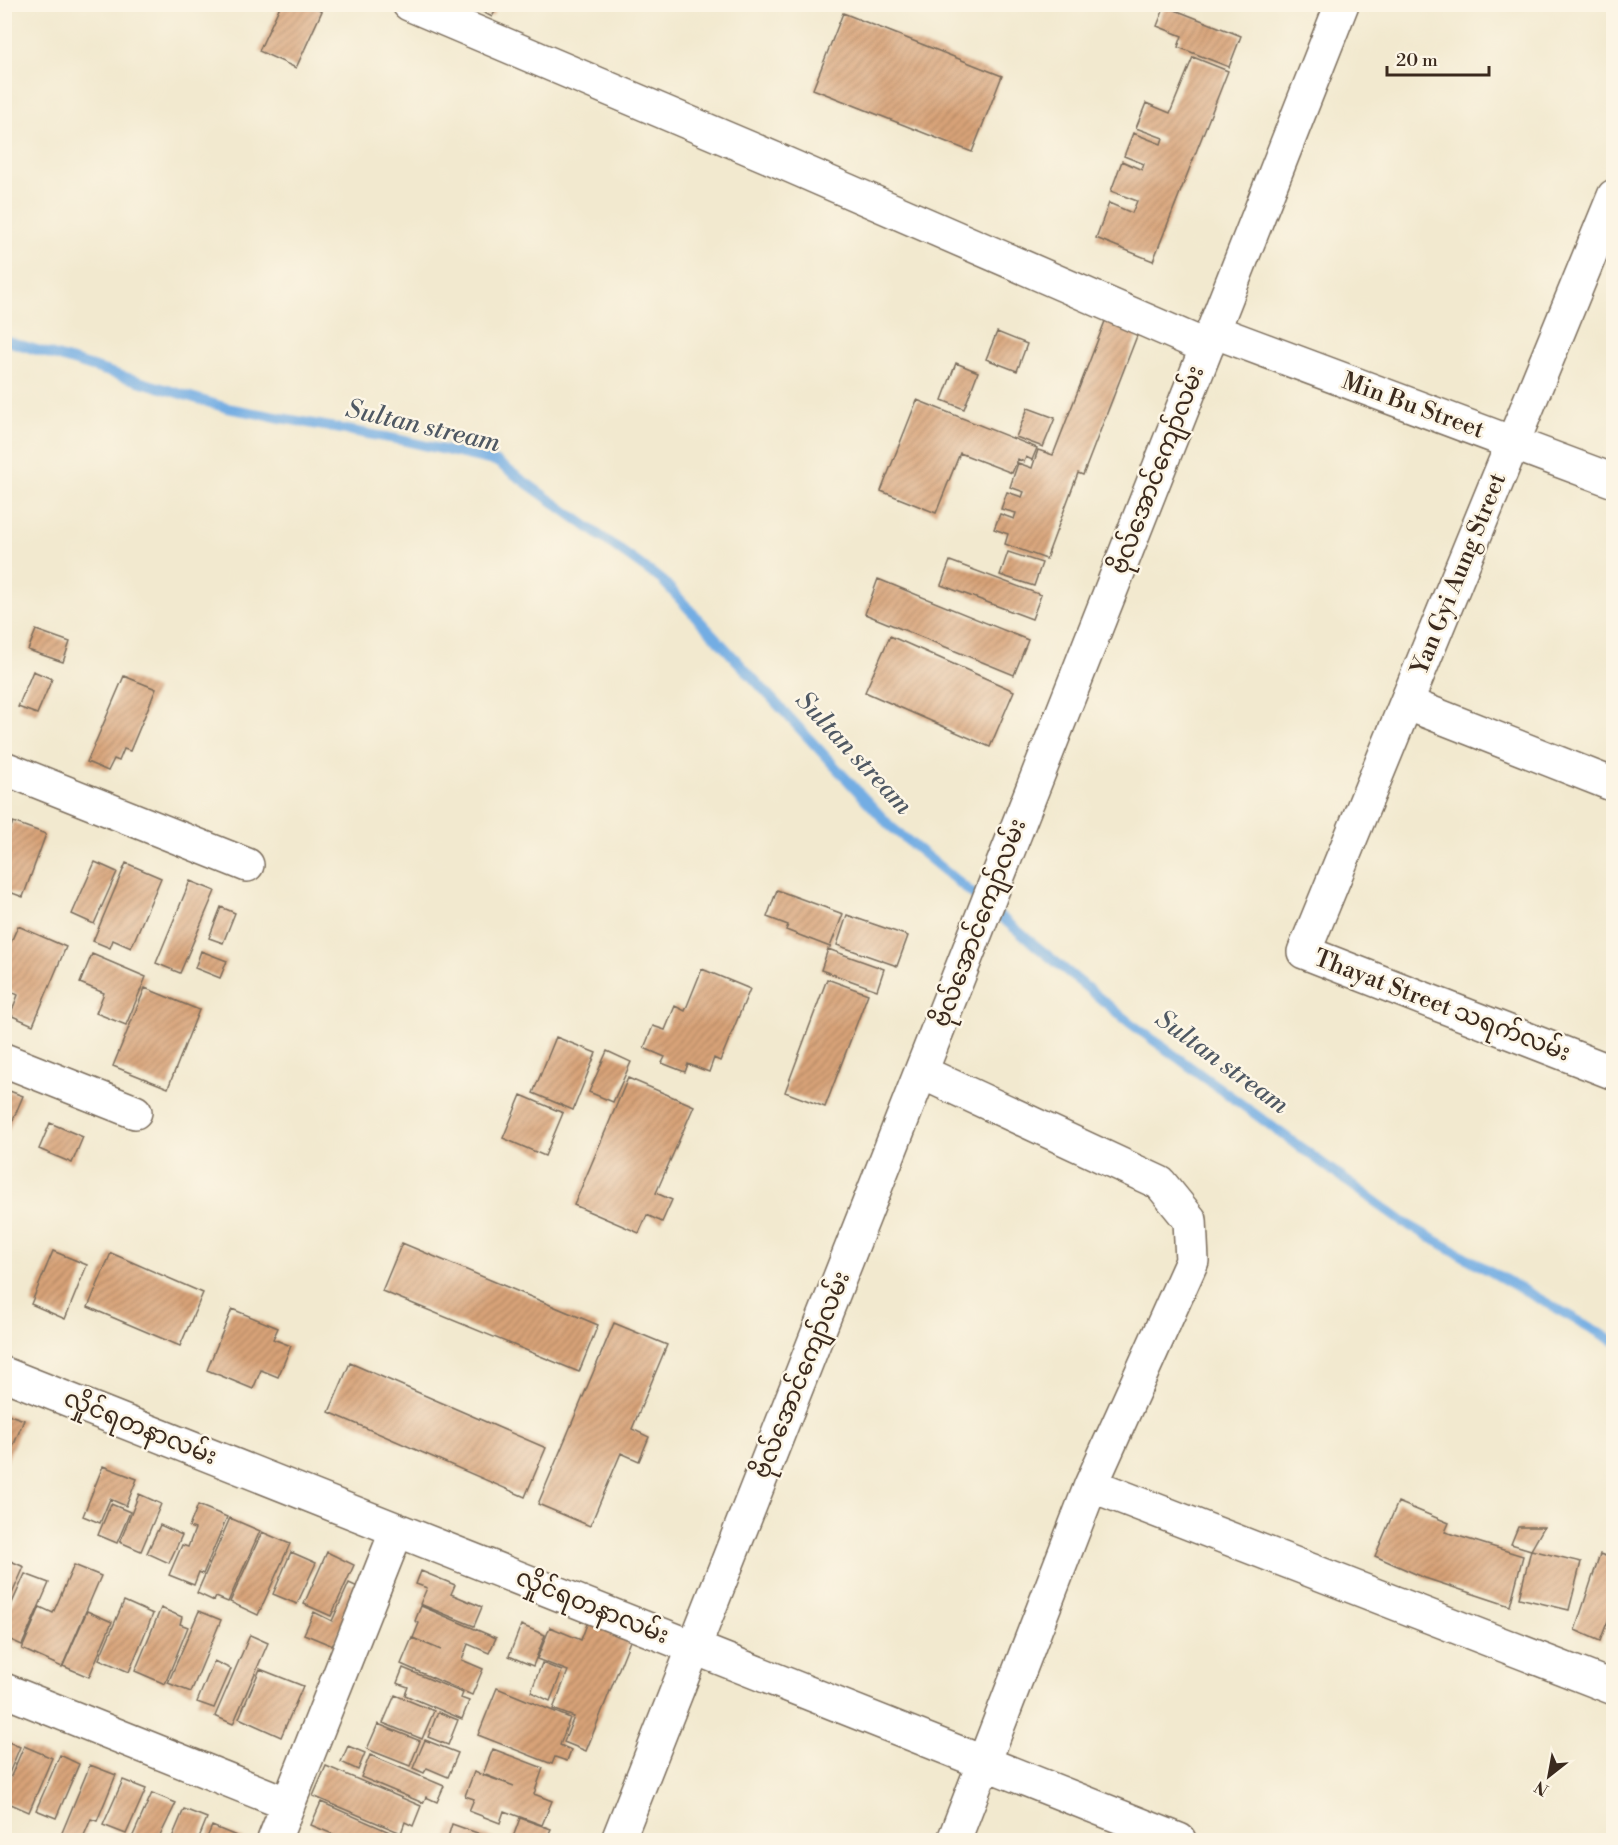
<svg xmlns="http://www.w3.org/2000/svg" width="1618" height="1845" font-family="'Libre Bodoni','Noto Sans Myanmar',serif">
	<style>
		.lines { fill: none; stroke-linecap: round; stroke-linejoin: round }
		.stream { stroke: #73ade3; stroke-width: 10 }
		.building { fill: url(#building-hatch) }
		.minor-casing { stroke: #7b6d5c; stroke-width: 36 }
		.minor { stroke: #fff; stroke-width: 33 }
		.labels { text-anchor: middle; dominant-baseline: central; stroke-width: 5; stroke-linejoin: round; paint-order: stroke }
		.street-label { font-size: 24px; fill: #3b2a1e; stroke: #fcf5e5 }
		.water-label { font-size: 26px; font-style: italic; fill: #4f5863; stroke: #fcf5e5 }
	</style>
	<defs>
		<pattern id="building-hatch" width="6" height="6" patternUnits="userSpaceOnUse" patternTransform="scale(1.5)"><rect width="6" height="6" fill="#d8a378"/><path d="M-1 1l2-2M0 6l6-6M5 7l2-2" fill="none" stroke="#b08562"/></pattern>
	</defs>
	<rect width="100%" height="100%" fill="#fcf5e5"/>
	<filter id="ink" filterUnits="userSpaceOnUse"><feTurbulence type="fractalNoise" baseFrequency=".0167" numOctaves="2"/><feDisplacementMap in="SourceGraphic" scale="12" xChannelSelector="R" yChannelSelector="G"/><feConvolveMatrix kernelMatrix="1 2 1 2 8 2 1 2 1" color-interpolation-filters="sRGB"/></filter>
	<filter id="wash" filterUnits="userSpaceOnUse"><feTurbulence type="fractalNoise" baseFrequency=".008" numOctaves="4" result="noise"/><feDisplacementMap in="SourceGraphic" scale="24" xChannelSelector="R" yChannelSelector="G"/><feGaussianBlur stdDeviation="1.35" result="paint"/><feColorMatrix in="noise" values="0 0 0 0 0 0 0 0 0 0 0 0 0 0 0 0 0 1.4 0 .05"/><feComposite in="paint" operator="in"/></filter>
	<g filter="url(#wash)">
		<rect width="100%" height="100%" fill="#f2e9cf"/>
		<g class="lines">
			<path class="stream" d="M4 340 227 408 401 440 497 462 663 581 890 826 1130 1023 1403 1222 1614 1341"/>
		</g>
		<g id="blocks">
			<path class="building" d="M281 4H308L322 11 296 68 259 51Z
				M468 4H499L492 17Z
				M1165 6 1241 36 1229 67 1178 47 1182 36 1157 26Z
				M843 13 1002 76 972 152 813 89Z
				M1193 57 1228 71 1153 261 1096 238 1109 203 1132 213 1137 201 1111 191 1122 161 1142 170 1144 164 1124 156 1133 133 1161 144 1163 138 1136 128 1146 103 1170 113Z
				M1109 311 1142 323 1083 475 1078 473 1046 559 1005 544 1008 534 994 529 1000 514 1014 519 1016 513 1001 509 1007 492 1022 497 1024 492 1010 487 1018 463 1032 468 1038 450 1053 455Z
				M997 332 1027 344 1017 371 986 359Z
				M956 363 978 372 964 409 942 400Z
				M917 400 1037 448 1032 460 1026 457 1024 462 1018 459 1012 473 960 453 936 513 881 491Z
				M1028 408 1055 418 1043 447 1016 437Z
				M1008 552 1042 563 1034 586 1000 575Z
				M950 561 1041 595 1032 619 941 585Z
				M878 579 1028 640 1014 675 865 614Z
				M36 630 70 642 63 662 28 650Z
				M890 636 1014 691 990 747 865 692Z
				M33 671 52 679 37 714 18 707Z
				M124 676 156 689 130 751 124 749 119 761 114 759 108 771 87 762Z
				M13 822 46 834 23 897 4 890V846Z
				M95 862 117 872 94 924 72 914Z
				M126 863 161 878 131 948 113 940 110 948 93 941Z
				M190 881 215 891 180 973 156 963Z
				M777 890 843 914 830 947 786 930 788 925 767 917Z
				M221 907 235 913 223 943 209 938Z
				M847 915 908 936 897 966 837 945Z
				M18 926 66 947 33 1025 10 1015 18 995 4 988V958Z
				M828 949 884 969 877 990 821 970Z
				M201 951 227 961 220 978 195 968Z
				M92 954 146 977 126 1025 96 1013 104 993 80 983Z
				M702 969 750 989 720 1061 714 1058 709 1072 688 1064 685 1072 662 1063 665 1057 644 1048 653 1026 665 1030 675 1006 685 1011Z
				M827 979 868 994 825 1107 785 1092Z
				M145 988 199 1010 168 1088 113 1066Z
				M556 1037 596 1053 573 1110 533 1093Z
				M607 1051 631 1062 613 1102 589 1092Z
				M628 1078 694 1106 656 1193 672 1200 662 1222 647 1215 639 1233 574 1205Z
				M4 1089 23 1096 7 1134 4 1133Z
				M521 1095 563 1113 545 1156 503 1138Z
				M50 1123 83 1137 72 1163 39 1149Z
				M402 1243 598 1325 579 1372 382 1291Z
				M53 1251 87 1265 65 1319 31 1304Z
				M111 1253 203 1293 180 1346 88 1307Z
				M232 1309 278 1328 273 1339 291 1346 278 1377 261 1370 253 1389 207 1370Z
				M614 1323 667 1345 632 1429 649 1437 639 1461 621 1453 590 1526 538 1504Z
				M350 1363 546 1448 525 1497 329 1412Z
				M4 1413 24 1420 5 1466H4Z
				M103 1466 137 1479 126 1506 110 1499 100 1523 83 1516Z
				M139 1494 161 1504 141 1551 120 1542Z
				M1398 1502 1449 1523 1445 1532 1523 1556 1510 1606 1425 1578 1375 1556Z
				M111 1504 130 1512 117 1543 98 1535Z
				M198 1505 227 1517 203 1574 199 1572 194 1585 169 1575 182 1545 188 1547 195 1529 189 1527Z
				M230 1518 260 1531 228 1602 216 1597 214 1601 197 1593Z
				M160 1525 182 1535 169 1563 147 1553Z
				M1518 1527H1544L1531 1550 1511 1544Z
				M262 1532 290 1544 258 1615 230 1602Z
				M1531 1550 1581 1562 1569 1610 1519 1598Z
				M291 1552 316 1563 297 1604 273 1594Z
				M327 1552 354 1565 331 1616 304 1604Z
				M1600 1554 1614 1559V1605L1600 1641 1575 1630Z
				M4 1558 24 1567 4 1612Z
				M74 1565 101 1576 62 1667 22 1649 40 1607 53 1613Z
				M421 1571 455 1585 451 1594 482 1607 474 1626 420 1604 427 1588 416 1584Z
				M25 1574 49 1583 22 1645 4 1637V1621Z
				M349 1583 360 1588 333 1646 304 1634 314 1612 332 1621Z
				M124 1601 153 1614 129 1672 99 1659Z
				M421 1606 496 1638 489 1653 468 1644 462 1660 483 1669 472 1695 401 1664 412 1638 441 1650 413 1638 419 1623 415 1621Z
				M161 1608 182 1617 180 1624 188 1627 165 1684 135 1671Z
				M87 1611 112 1622 89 1677 63 1666Z
				M199 1611 221 1620 191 1692 168 1683Z
				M589 1619 632 1636 586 1751 564 1742 574 1717 553 1709 568 1671 537 1659 550 1627 581 1640Z
				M521 1625 545 1635 533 1666 509 1656Z
				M250 1635 268 1643 233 1724 215 1716Z
				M214 1661 231 1669 214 1708 197 1702Z
				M542 1663 562 1671 550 1701 531 1692Z
				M403 1668 463 1693 461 1698 469 1701 462 1719 405 1695 408 1687 397 1683Z
				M260 1669 303 1686 281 1737 239 1718Z
				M497 1688 570 1718 560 1745 571 1750 567 1761 555 1757 552 1764 478 1735Z
				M395 1695 434 1711 422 1739 383 1723Z
				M438 1712 458 1720 448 1745 428 1737Z
				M378 1724 420 1741 410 1766 367 1749Z
				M4 1740 20 1747 5 1783H4Z
				M425 1740 458 1753 448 1777 427 1768 424 1773 413 1768Z
				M24 1746 52 1758 29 1812 4 1801V1792Z
				M348 1746 365 1753 358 1770 341 1762Z
				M493 1749 543 1768 534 1794 552 1801 542 1825 504 1811 500 1823 469 1811 474 1799 465 1796 474 1772 514 1786 483 1774Z
				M60 1755 79 1764 56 1818 36 1810Z
				M370 1755 444 1786 437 1802 426 1797 423 1803 361 1777Z
				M90 1765 116 1775 97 1821 91 1819 82 1840H74L61 1835Z
				M326 1766 421 1806 413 1826 405 1822 401 1833 313 1796Z
				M123 1780 146 1789 126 1834 103 1825Z
				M152 1793 176 1803 158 1840H131Z
				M321 1802 401 1837 399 1840H347L311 1825Z
				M184 1809 207 1818 198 1840H171Z
				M520 1818 551 1829 546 1840H512Z
				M452 1824 497 1840H447Z
				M212 1826 246 1840H206Z"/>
		</g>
	</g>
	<g filter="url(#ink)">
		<use href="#blocks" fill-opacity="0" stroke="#7b6d5c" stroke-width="1.5"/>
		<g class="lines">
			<g class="minor-casing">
				<path id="minor" d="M409 4 777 160 1207 347
					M1614 196 1304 952 1614 1073
					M1213 331 1614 481
					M1406 703 1614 785
					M4 768 247 865
					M4 1060 135 1112
					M921 1072 1160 1183 1190 1220 1192 1261 1091 1485
					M4 1374 1179 1840
					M4 1690 288 1804
					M274 1840 397 1530
					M618 1840 1342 4
					M954 1840 1091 1485 1614 1688"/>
			</g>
			<use href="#minor" class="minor"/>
		</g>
	</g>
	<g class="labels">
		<g class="street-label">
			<text transform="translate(1413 406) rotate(20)">Min Bu Street</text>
			<text transform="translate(1158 470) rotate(-69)">ဗိုလ်အောင်ကျော်လမ်း</text>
			<text transform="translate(1459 574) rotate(-68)">Yan Gyi Aung Street</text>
			<text transform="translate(980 923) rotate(-69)">ဗိုလ်အောင်ကျော်လမ်း</text>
			<text transform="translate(1442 1006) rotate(21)">Thayat Street သရက်လမ်း</text>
			<text transform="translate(802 1375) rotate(-68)">ဗိုလ်အောင်ကျော်လမ်း</text>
			<text transform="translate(140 1428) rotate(22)">လှိုင်ရတနာလမ်း</text>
			<text transform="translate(592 1607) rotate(22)">လှိုင်ရတနာလမ်း</text>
		</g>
		<g class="water-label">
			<text transform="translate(423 426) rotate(13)">Sultan stream</text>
			<text transform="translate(854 753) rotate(47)">Sultan stream</text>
			<text transform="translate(1222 1062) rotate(36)">Sultan stream</text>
		</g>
	</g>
	<rect width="1618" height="1845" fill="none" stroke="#fcf5e5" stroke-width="24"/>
	<g transform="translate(1549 1776) rotate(211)" stroke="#fcf5e5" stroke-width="4.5" paint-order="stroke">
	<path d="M0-4.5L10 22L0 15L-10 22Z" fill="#3b2a1e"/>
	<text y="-9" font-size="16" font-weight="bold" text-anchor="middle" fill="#3b2a1e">N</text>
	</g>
	<path d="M1387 66v9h102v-9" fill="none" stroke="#3b2a1e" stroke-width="3"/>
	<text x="1396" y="66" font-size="18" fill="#3b2a1e" stroke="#fcf5e5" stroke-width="4.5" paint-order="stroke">20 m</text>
</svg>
